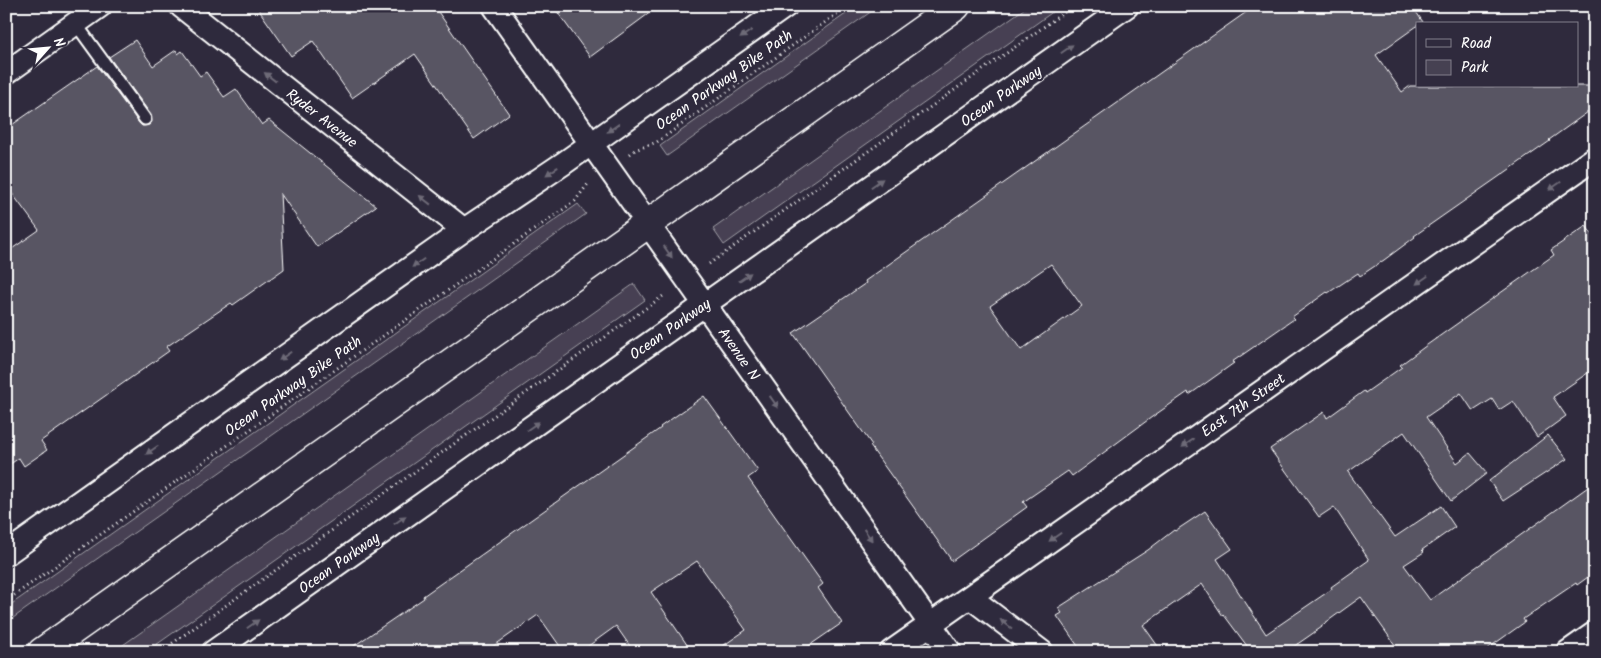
<svg xmlns="http://www.w3.org/2000/svg" width="1601" height="658" font-family="Kalam,sans-serif">
	<style>
		.green { fill: #464152; stroke: #a2a0a8 }
		.building { fill: #595564; stroke: #fff; fill-rule: evenodd }
		.lines { fill: none; stroke-linecap: round; stroke-linejoin: round }
		.lane-casing { stroke: #fff; stroke-width: 15 }
		.street-casing { stroke: #fff; stroke-width: 26 }
		.primary-casing { stroke: #fff; stroke-width: 31 }
		.path { stroke: #fff; stroke-width: 3; stroke-dasharray: 1 4; stroke-linecap: butt }
		.lane { stroke: #2f2a3d; stroke-width: 11 }
		.street { stroke: #2f2a3d; stroke-width: 22 }
		.primary { stroke: #2f2a3d; stroke-width: 28 }
		.oneway { fill: #6d6a77 }
		.labels { text-anchor: middle; stroke-width: 4; stroke-linejoin: round; paint-order: stroke }
		.street-label { font-size: 15px; fill: #fff; stroke: #2f2a3d }
	</style>
	<rect width="100%" height="100%" fill="#2f2a3d"/>
	<filter id="ink" filterUnits="userSpaceOnUse"><feTurbulence type="fractalNoise" baseFrequency=".02" numOctaves="2"/><feDisplacementMap in="SourceGraphic" scale="10" xChannelSelector="R" yChannelSelector="G"/><feConvolveMatrix kernelMatrix="1 2 1 2 8 2 1 2 1" color-interpolation-filters="sRGB"/></filter>
	<g filter="url(#ink)">
		<path class="green" d="M857,6H879L667,156L660,146Z
			M1028,6H1061L724,245L713,229Z
			M578,204L586,214L6,623V608Z
			M634,284L645,300L146,652H113Z"/>
		<path class="building" d="M256,6H434L509,114L474,139L415,54L352,98L313,41L291,56Z
			M553,6H659L590,57Z
			M1255,6H1412L1423,22L1417,24V26L1376,55L1402,92L1410,86H1595V107L1549,140L1550,141L1414,236L1415,237L1384,260L1360,276L1358,273L1328,293L1327,292L1292,317L1294,319L1232,362L1234,363L1189,395L1188,392L1152,417L1072,476L1068,471L1023,502L1027,507L952,561L870,446L872,445L793,333L866,283L865,281ZM1051,264L1082,306L1021,350L990,306Z
			M135,40L153,66L176,50L178,54L182,51L200,76L206,72L224,97L236,89L262,125L269,120L376,206L317,247L280,193L284,269L233,305L231,303L166,347L169,351L41,441L47,450L24,466L19,458L6,467V253L39,230L6,185V129L97,66L139,123L142,126L149,125L152,122L151,115L109,57Z
			M1586,226L1595,238V368L1553,397L1566,416L1537,437L1513,401L1499,410L1492,399L1473,411L1461,393L1426,417L1457,463L1470,453L1487,473L1451,501L1404,432L1348,472L1395,537L1441,506L1455,527L1422,550L1424,552L1404,565L1430,600L1595,482V572L1577,585L1576,583L1523,619L1525,622L1483,652H1400L1361,597L1321,626L1322,627L1286,652H1239L1247,646L1224,615L1223,616L1202,584L1143,625L1162,652H1082L1057,616L1062,613L1058,608L1148,550L1174,530L1175,531L1205,511L1232,549L1217,559L1266,634L1332,589L1331,587L1369,560L1334,507L1319,517L1270,449L1324,412L1327,418L1364,391L1365,393L1402,367L1400,365L1427,345L1554,255L1551,250Z
			M704,396L758,471L748,478L823,584L818,588L842,623L800,652H714L746,630L697,561L651,592L692,652H634L616,626L580,652H564L538,615L485,652H345L424,598L423,596L661,428L660,427Z
			M1548,435L1567,459L1503,501L1489,481Z"/>
		<g class="lines">
			<g class="lane-casing">
				<path id="lane" d="M76,24L145,119"/>
			</g>
			<g class="street-casing">
				<path id="street" d="M181,6L464,230
					M494,6L950,652
					M6,73L100,6
					M6,554L464,230L564,163L786,6
					M970,597L1042,652
					M213,652L1127,6
					M891,652L1595,158
					M1568,652L1595,633"/>
			</g>
			<g class="primary-casing">
				<path id="primary" d="M42,652L956,6"/>
			</g>
			<path class="path" d="M630,154L635,150L657,142L848,6
				M709,264L1073,6
				M6,601L575,201L588,184
				M160,652L666,294"/>
			<use href="#lane" class="lane"/>
			<use href="#street" class="street"/>
			<use href="#primary" class="primary"/>
		</g>
		<defs><path id="oneway-solid" d="M-6-.8H1V-3.2L6.5 0L1 3.2V.8H-6Z" transform="scale(1.25)"/></defs>
		<g class="oneway">
			<use href="#oneway-solid" transform="translate(746 34) rotate(145)"/>
			<use href="#oneway-solid" transform="translate(1067 49) rotate(-35)"/>
			<use href="#oneway-solid" transform="translate(270 77) rotate(-142)"/>
			<use href="#oneway-solid" transform="translate(613 128) rotate(145)"/>
			<use href="#oneway-solid" transform="translate(552 171) rotate(146)"/>
			<use href="#oneway-solid" transform="translate(877 183) rotate(-35)"/>
			<use href="#oneway-solid" transform="translate(1555 186) rotate(145)"/>
			<use href="#oneway-solid" transform="translate(425 200) rotate(-142)"/>
			<use href="#oneway-solid" transform="translate(668 252) rotate(55)"/>
			<use href="#oneway-solid" transform="translate(418 263) rotate(145)"/>
			<use href="#oneway-solid" transform="translate(745 277) rotate(-35)"/>
			<use href="#oneway-solid" transform="translate(1422 280) rotate(145)"/>
			<use href="#oneway-solid" transform="translate(285 356) rotate(145)"/>
			<use href="#oneway-solid" transform="translate(774 402) rotate(55)"/>
			<use href="#oneway-solid" transform="translate(533 426) rotate(-35)"/>
			<use href="#oneway-solid" transform="translate(1188 443) rotate(145)"/>
			<use href="#oneway-solid" transform="translate(152 450) rotate(145)"/>
			<use href="#oneway-solid" transform="translate(400 520) rotate(-35)"/>
			<use href="#oneway-solid" transform="translate(868 535) rotate(55)"/>
			<use href="#oneway-solid" transform="translate(1055 537) rotate(145)"/>
			<use href="#oneway-solid" transform="translate(253 624) rotate(-35)"/>
			<use href="#oneway-solid" transform="translate(1006 624) rotate(-143)"/>
		</g>
	</g>
	<g class="labels">
		<g class="street-label">
			<text transform="translate(724 80) rotate(-35)" y="5">Ocean Parkway Bike Path</text>
			<text transform="translate(1001 96) rotate(-35)" y="5">Ocean Parkway</text>
			<text transform="translate(322 118) rotate(38)" y="5">Ryder Avenue</text>
			<text transform="translate(670 329) rotate(-35)" y="5">Ocean Parkway</text>
			<text transform="translate(739 354) rotate(55)" y="5">Avenue N</text>
			<text transform="translate(293 386) rotate(-35)" y="5">Ocean Parkway Bike Path</text>
			<text transform="translate(1243 405) rotate(-35)" y="5">East 7th Street</text>
			<text transform="translate(339 563) rotate(-35)" y="5">Ocean Parkway</text>
		</g>
	</g>
	<rect width="1601" height="658" fill="none" stroke="#2f2a3d" stroke-width="25"/>
	<rect x="12" y="12" width="1576" height="633" fill="none" stroke="#fff" stroke-width="2" filter="url(#ink)"/>
	<rect x="1416" y="22" width="162" height="65" fill="#2f2a3d" stroke="#827f8b"/>
	<rect x="1426" y="39" width="25" height="8" fill="#2f2a3d" stroke="#827f8b"/>
	<text x="1461" y="48" font-size="15" fill="#ffffff">Road</text>
	<rect x="1426" y="60" width="25" height="15" fill="#464152" stroke="#827f8b"/>
	<text x="1461" y="72" font-size="15" fill="#ffffff">Park</text>
	<g transform="translate(48 48) rotate(63)" stroke="#2f2a3d" stroke-width="4" paint-order="stroke">
	<path d="M0-4L9 19L0 12L-9 19Z" fill="#ffffff"/>
	<text y="-8" font-size="14" font-weight="bold" text-anchor="middle" fill="#ffffff">N</text>
	</g>
</svg>
